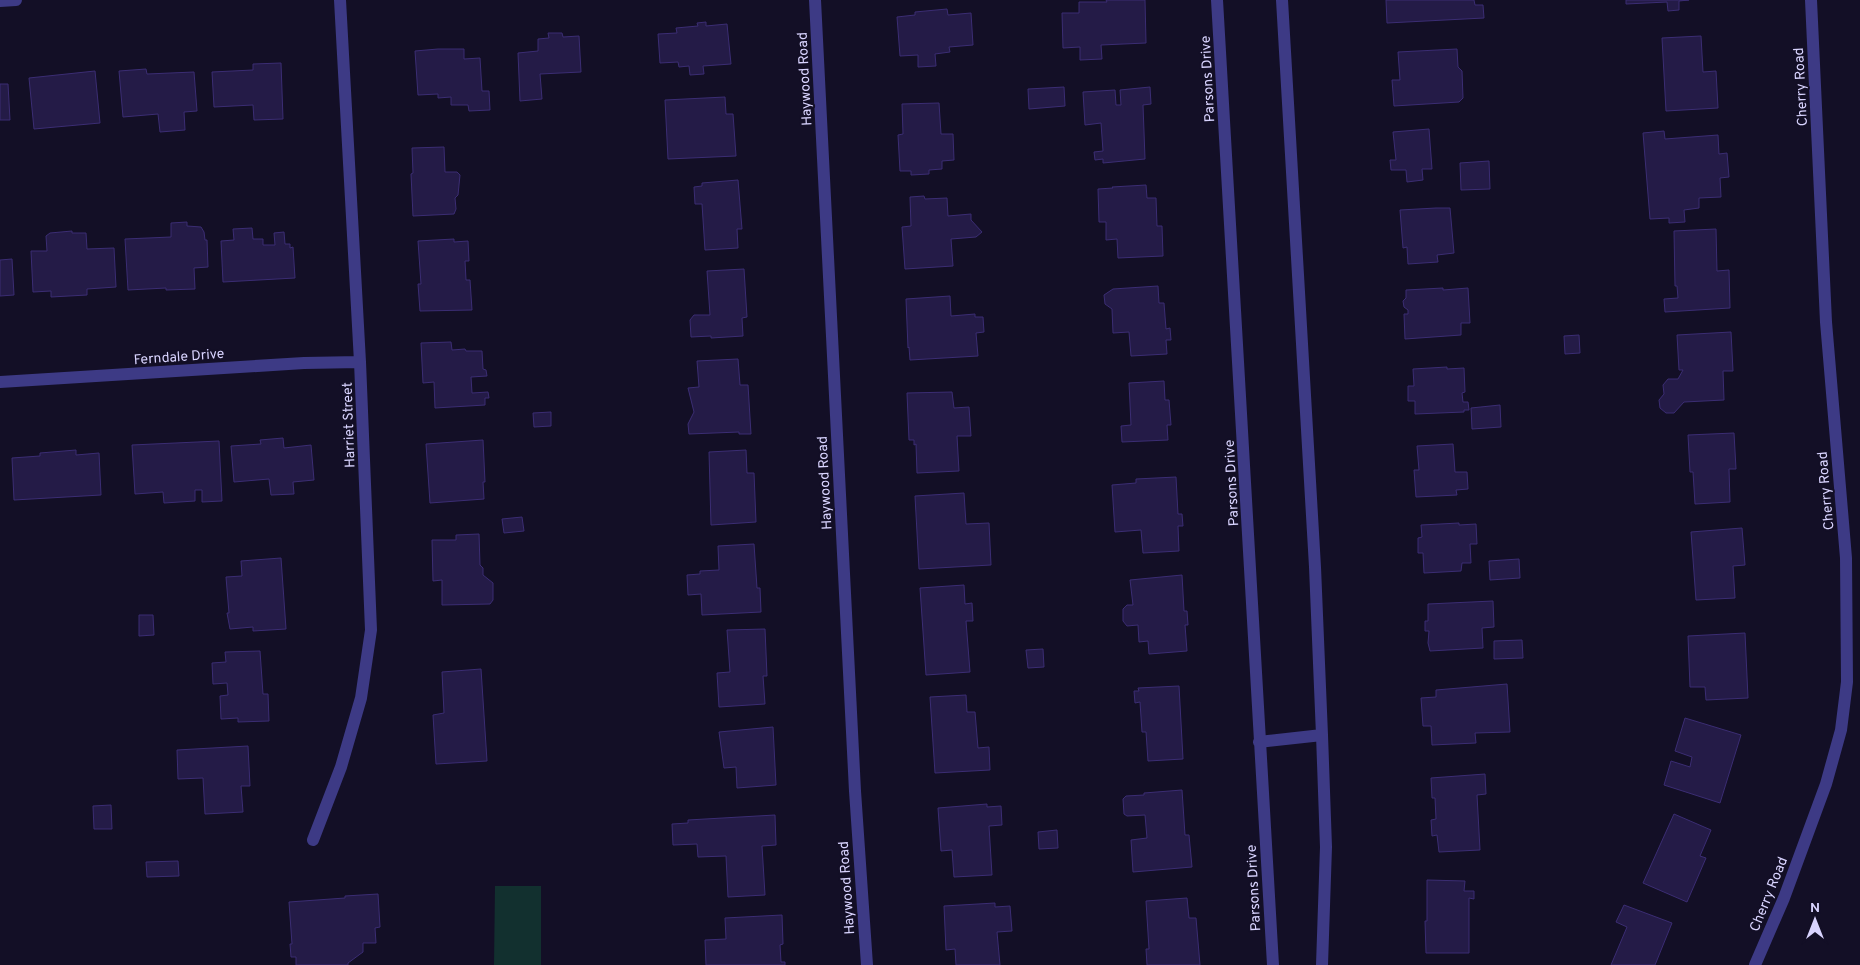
<svg xmlns="http://www.w3.org/2000/svg" width="1860" height="965" font-family="Overpass,sans-serif">
	<style>
		.green { fill: #12302f }
		.building { fill: #241b47; stroke: #3b2d73 }
		.lines { fill: none; stroke-linecap: round; stroke-linejoin: round }
		.minor { stroke: #3d3a85; stroke-width: 12 }
		.labels { text-anchor: middle; stroke-width: 4; stroke-linejoin: round; paint-order: stroke }
		.street-label { font-size: 14px; fill: #d9d4ff; stroke: #130f26 }
	</style>
	<rect width="100%" height="100%" fill="#130f26"/>
	<path class="green" d="M495,886H541V965H494Z"/>
	<path class="building" d="M1106,0H1145L1146,43L1101,45L1102,59L1080,60V47L1063,48L1062,13H1079V2H1107Z
		M1386,0H1474L1475,5H1483L1484,18L1387,23Z
		M1626,0H1689L1679,1V10L1668,11L1667,2L1626,4Z
		M947,9L948,15L971,13L973,45L949,47L950,52L935,54L936,66L918,67V55L900,56L897,17L915,15V12Z
		M706,22V26L727,24L731,64L703,66L704,74L690,75L689,66L679,67L678,62L660,63L658,34L677,33L676,28L698,26L697,23Z
		M548,33H562L563,37L579,36L581,72L540,74L542,99L520,101L518,53L538,51V39L549,38Z
		M1701,36L1703,72L1716,71L1718,108L1666,111L1662,38Z
		M438,49H464V59L480,58L482,91H489L490,110L469,111L468,105H451V97L438,98V94L418,95L415,51Z
		M1457,49L1458,67L1462,71L1463,98L1459,102L1394,106L1392,80H1400L1398,52Z
		M281,63L283,119L254,120L253,105L214,107L212,72L253,70V64Z
		M146,69L147,74L194,72L197,111L184,112L185,130L160,132L158,114L123,117L119,71Z
		M95,71L100,123L34,129L29,78Z
		M0,84H8L10,120H0Z
		M1064,87L1065,106L1029,109L1028,89Z
		M1150,87L1151,104L1143,105L1145,159L1103,163V159L1095,160L1094,152L1103,151L1101,123L1085,125L1083,92L1115,90L1116,105H1121L1120,90Z
		M725,97L726,114H733L736,156L668,159L665,100Z
		M939,103L941,134H953L954,160L942,161V169L929,170V174L911,175V171H900L898,135L903,134L902,104Z
		M1429,129L1432,169H1422L1423,180L1407,182L1406,170H1391L1390,160H1396L1393,132Z
		M1664,131L1665,139L1718,135L1719,154L1727,153L1729,177L1720,178L1721,197L1699,198V208L1684,210L1685,222L1669,223V218L1650,219L1643,133Z
		M444,147L445,172H457L460,175L458,195L455,198L456,209L454,214L413,216L411,174L413,173L412,148Z
		M1489,161L1490,189L1461,190L1460,163Z
		M738,180L742,229H737L738,248L705,250L702,204H695L694,187L702,186V183Z
		M1146,185L1147,198H1156L1157,226H1162L1163,256L1118,258L1117,239L1106,240V222H1099L1098,189L1113,188L1112,187Z
		M924,196L925,199L947,198L948,216L971,214V220L982,232L976,237L951,239L953,266L905,269L902,227L911,226L910,197Z
		M1436,208H1450L1454,253L1437,255L1438,262L1408,264L1407,247L1403,248L1400,210Z
		M187,222V226L201,227L204,232L205,240H207L208,267L194,268L195,289L166,290V288L128,290L125,239L171,237V223Z
		M252,228L253,239H263V245H275L274,233L284,232L285,244H290V248L293,247L295,278L223,282L221,241L234,240L233,229Z
		M1716,229L1717,271L1729,270L1730,308L1665,312L1664,299L1678,298L1677,286H1675L1674,231Z
		M72,231V233H86L87,249L114,248L116,287L87,289V295L51,297V291L33,292L31,251H47L46,236L50,233Z
		M454,239V242L468,241L469,261H465L466,280H470L472,310L420,311L418,284H421L418,241Z
		M12,259L14,295L0,296V260Z
		M744,269L747,317L742,318L743,336L711,338V336L691,337L690,320L694,315H710L707,271Z
		M1158,286L1159,303H1164L1166,329L1170,328L1171,340H1166L1167,354L1131,356L1129,332L1113,333L1112,309L1105,304L1104,295L1113,289Z
		M1443,288V290L1468,288L1470,323H1461V335L1405,339L1404,314H1408V310L1404,307L1403,301L1406,298V290Z
		M950,296L951,316L975,314V317H983L984,332L976,333L978,356L910,360L909,347L908,348L906,299Z
		M1731,332L1733,371H1723L1724,400L1684,402L1674,413H1666L1660,408L1659,400L1664,394L1663,385L1668,379H1678L1683,370H1679L1677,335Z
		M1579,335L1580,353L1565,354L1564,336Z
		M451,342L452,350L465,349L466,351H482L483,369L486,370L487,376L471,377L472,393L488,392L489,398H485V405L435,408L434,382L423,383L421,343Z
		M738,359L740,385H748L751,434H739V432L689,434L688,424L694,412L688,388L699,387L697,361Z
		M1447,367V369L1464,368L1465,392L1462,393L1463,402H1468L1469,410H1464V412L1415,414V401H1408V386H1414L1413,369Z
		M1164,381L1165,400H1169L1171,425H1167L1168,440L1122,442L1121,426L1131,425L1129,383Z
		M952,392L954,408L969,407L971,436H957L959,471L917,473L916,444L914,445V440H909L907,393Z
		M1500,405L1501,427L1472,429L1471,408Z
		M551,412V426L534,427L533,413Z
		M1734,433L1736,469H1729L1730,502L1695,504L1693,472H1690L1688,435Z
		M283,438L284,448L311,445L314,480L293,482L294,494L271,495L269,479L234,482L231,446L261,444L260,440Z
		M483,440L485,482H483L484,499L430,503L426,444Z
		M219,441L222,501L202,502V490H195V501L164,503L163,492L135,494L132,445Z
		M1453,444L1455,472H1467L1468,489L1456,490L1457,495L1416,497L1414,470H1419L1417,446Z
		M76,450V455L99,453L101,495L14,500L12,458L40,456V453Z
		M746,450L747,473H754L756,522L711,525L709,452Z
		M1176,477L1178,514H1182L1183,526H1178L1179,551L1143,553L1141,530L1115,532L1112,485L1136,483V479Z
		M964,493L966,524L989,523L991,565L919,569L915,496Z
		M522,517L524,531L504,533L502,519Z
		M1459,523V525L1476,524L1477,544H1470L1471,563H1462L1461,571L1424,573L1423,553H1418V538L1422,537L1421,525Z
		M1742,528L1745,565L1733,566L1735,598L1696,600L1691,532Z
		M479,534L480,565L483,568V575L493,583V600L490,604L442,605V580L433,581L432,540H456V535Z
		M754,544L757,588H760L761,612L702,615L701,594L688,595L687,575L700,574V571L719,570L718,546Z
		M281,558L286,629L253,631V627L230,629L227,613H229L226,577L242,576L241,561Z
		M1519,559L1520,578L1490,580L1489,561Z
		M1182,575L1184,611H1187L1188,625H1185L1187,651L1149,654L1148,641L1139,642L1138,625L1127,626L1123,621V609L1127,605H1133L1130,580Z
		M964,585L965,604L972,603L973,621H966L970,672L926,675L920,588Z
		M1493,601L1494,627L1482,628L1483,648L1430,651L1428,643L1429,631H1425V621H1428V604Z
		M139,615H153L154,635L139,636Z
		M765,629L767,676H763L765,704L719,707L717,673L730,672L727,630Z
		M1745,633L1748,698L1706,700L1705,687H1690L1688,636Z
		M1522,640L1523,658L1494,659V641Z
		M1043,649L1044,667L1028,668L1026,650Z
		M260,651L263,694H268L269,721L238,722V718L221,719L220,696L228,695L227,683L213,684L212,663L226,662L225,652Z
		M481,669L487,761L436,764L433,715L444,713L442,672Z
		M1507,684L1510,732L1475,733L1476,743L1432,745L1431,726H1423L1421,698L1436,697V690Z
		M1179,686L1183,759L1148,761L1146,732H1142L1140,702L1135,703L1134,691H1139L1138,688Z
		M966,695L967,712H975L978,748L989,747L990,770L935,773L930,697Z
		M1685,718L1741,735L1720,803L1664,785L1671,761L1690,767L1692,757L1675,751Z
		M773,727L776,785L737,788L736,767L724,768L719,732Z
		M248,746L250,786H241L243,812L205,814L203,778L178,779L177,750Z
		M1485,774L1486,794L1477,795L1480,850L1439,852L1437,835L1432,836L1431,820L1436,819L1435,798H1432L1431,778Z
		M1182,790L1185,835H1189L1192,867L1133,872L1131,840L1147,838L1145,815L1127,816L1124,814L1123,799L1126,796L1144,795V793Z
		M987,804V807L1001,806L1002,825L989,826L992,875L954,877L952,850L941,851L938,808Z
		M111,805L112,829H94L93,806Z
		M1674,814L1711,830L1700,856L1706,858L1687,902L1643,883Z
		M775,815L776,845L762,846L765,895L728,897L726,856L698,857L697,844L673,845L672,824L688,823V820Z
		M1057,830L1058,848L1039,849L1038,832Z
		M178,861L179,876L147,877L146,862Z
		M1427,880L1465,881L1464,891H1474V899L1469,898V953H1426L1425,921H1427Z
		M378,894L380,927L375,928L376,943H363V952L348,963V965H296V957H291L290,944H292L289,902L345,898V896Z
		M1187,898L1189,918H1196L1200,965H1147L1146,949H1149L1146,901Z
		M995,903V907L1010,906L1012,931L997,932L1000,965H956L955,949L946,950L944,906Z
		M1624,905L1672,923L1655,965H1611L1627,927L1616,922Z
		M782,915L783,944L780,945L781,962H785V965H706L705,940L726,939L725,918Z"/>
	<g class="lines">
		<path class="minor" d="M815,0L855,791L867,965
			M1217,0L1273,965
			M1282,0L1315,567L1322,735L1326,847L1322,965
			M0,1L16,0
			M0,382L304,363L360,362
			M1259,742L1322,735
			M313,840L341,767L361,698L371,630L360,362L340,0
			M1755,965L1784,898L1826,784L1841,730L1847,682L1846,558L1826,322L1811,0"/>
	</g>
	<g class="labels">
		<g class="street-label">
			<text transform="translate(804 79) rotate(-93)" y="5">Haywood Road</text>
			<text transform="translate(1207 79) rotate(-93)" y="5">Parsons Drive</text>
			<text transform="translate(1800 87) rotate(-93)" y="5">Cherry Road</text>
			<text transform="translate(179 356) rotate(-4)" y="5">Ferndale Drive</text>
			<text transform="translate(348 425) rotate(-92)" y="5">Harriet Street</text>
			<text transform="translate(824 483) rotate(-93)" y="5">Haywood Road</text>
			<text transform="translate(1231 483) rotate(-93)" y="5">Parsons Drive</text>
			<text transform="translate(1825 491) rotate(-95)" y="5">Cherry Road</text>
			<text transform="translate(846 888) rotate(-94)" y="5">Haywood Road</text>
			<text transform="translate(1253 888) rotate(-93)" y="5">Parsons Drive</text>
			<text transform="translate(1768 894) rotate(-68)" y="5">Cherry Road</text>
		</g>
	</g>
	<g transform="translate(1815 920)" stroke="#130f26" stroke-width="4" paint-order="stroke">
	<path d="M0-4L9 19L0 12L-9 19Z" fill="#d9d4ff"/>
	<text y="-8" font-size="14" font-weight="bold" text-anchor="middle" fill="#d9d4ff">N</text>
	</g>
</svg>
